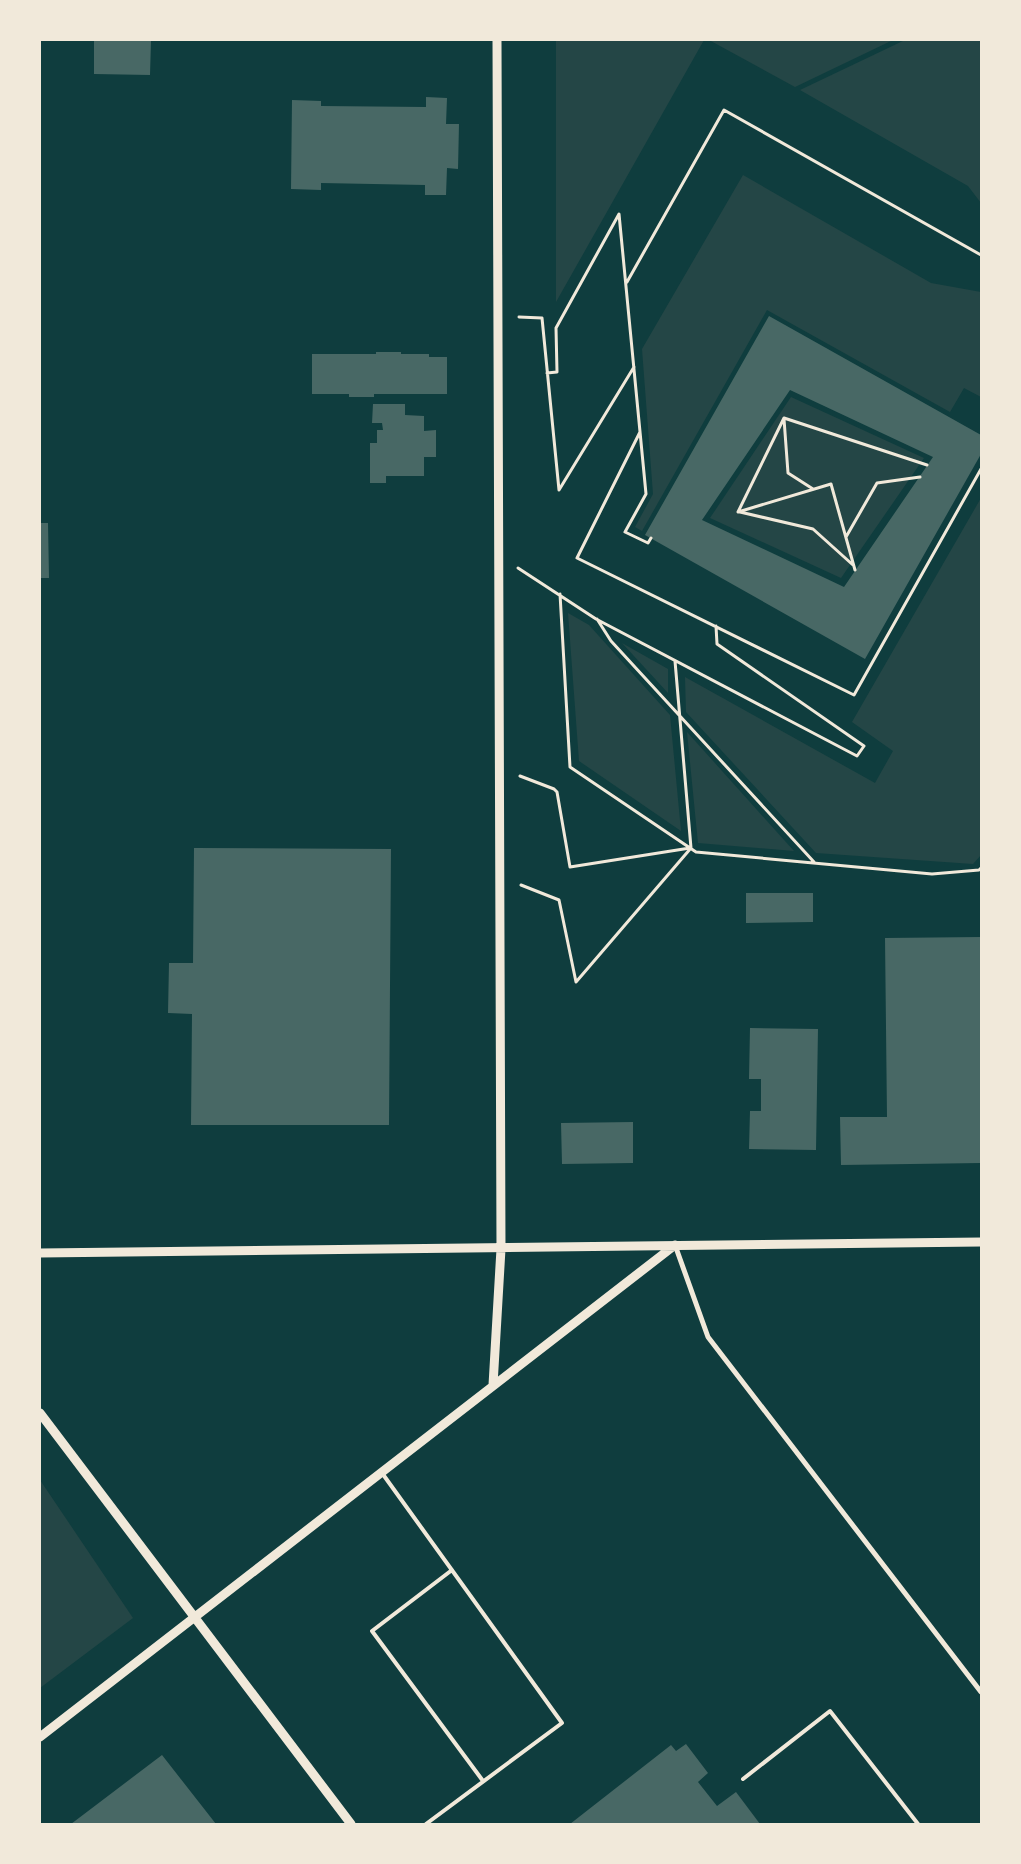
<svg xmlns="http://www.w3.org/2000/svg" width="1021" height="1864" font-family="'Nunito Sans',sans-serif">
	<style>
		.green { fill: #244646 }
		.building { fill: #486865; fill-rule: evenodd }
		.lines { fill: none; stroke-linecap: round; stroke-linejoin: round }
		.path { stroke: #f1e9da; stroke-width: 3 }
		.service { stroke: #f1e9da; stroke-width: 4 }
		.minor { stroke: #f1e9da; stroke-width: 5 }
		.tertiary { stroke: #f1e9da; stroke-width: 9 }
	</style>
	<rect width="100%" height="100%" fill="#0f3d3e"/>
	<path class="green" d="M556,40H704L556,302Z
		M709,40H893L795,87Z
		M905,40H981V203L968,186L800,90Z
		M743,175L931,283L981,292V397L964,388L950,412L767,310L642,531L635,527L653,494L642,349Z
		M791,397L924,458L841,578L710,518Z
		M981,498V855L973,864L816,853L686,712L685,677L875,783L893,751L852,722Z
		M568,613L589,625L670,715L681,831L579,761Z
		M622,643L668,669V693Z
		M687,732L794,851L698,843Z
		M40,1480L133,1618L40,1688Z"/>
	<path class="building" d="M94,40H151L150,75L94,74Z
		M426,97L447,98L446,124H459L458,169L447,168L446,195H425V185L321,183V190L291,189L292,100L321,101V106L426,107Z
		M769,316L981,435V454L865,659L645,535ZM790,390L933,457L844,587L702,520Z
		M376,352H401V354H429V357H447V394H374V397H349V394H312V354H376Z
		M373,404H405V415L424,416V431L436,430V457H424V476H386V483H370V443H377V430H383L382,423H372Z
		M40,523H48L49,578H40Z
		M194,848L391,849L389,1125H191L192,1014L168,1013L169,963H193Z
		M746,893H813V922L746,923Z
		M981,937V1163L841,1165L840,1117H887L885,938Z
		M750,1028L818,1029L816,1150L749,1149L750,1111H761V1079H749Z
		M633,1122V1163L562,1164L561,1123Z
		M686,1744L708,1773L698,1782L717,1806L736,1792L760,1824H570L671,1745L676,1751Z
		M162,1755L216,1824H71Z"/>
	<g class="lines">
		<path class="path" d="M627,282L724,110L981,255
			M519,317L542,318L559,490L634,367
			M547,373L557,372L556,328L619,214L646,494L625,532L648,543L651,538
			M784,419L788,473L813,489
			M640,432L577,558L854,695L981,469
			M740,512L813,529L853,565
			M846,537L877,483L920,477
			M518,568L596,619L857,756L864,746L717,644L716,626
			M855,570L831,484L738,512L784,418L927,465
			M560,594L570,767L696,852L932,874L979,870L981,868
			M597,619L611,641L814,862
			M520,776L554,789L557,792L570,867L690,848
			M521,885L559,900L576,982L691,848L675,661"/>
		<path class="service" d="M382,1473L562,1723L426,1824
			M452,1570L372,1631L483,1781
			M743,1779L830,1711L918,1824"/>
		<path class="minor" d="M675,1245L708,1337L981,1692"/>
		<path class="tertiary" d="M40,1253L981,1242
			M493,1385L501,1249L497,40
			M40,1413L351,1824
			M40,1737L675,1245"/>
	</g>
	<rect width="1021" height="1864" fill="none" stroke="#f1e9da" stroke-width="82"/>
</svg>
